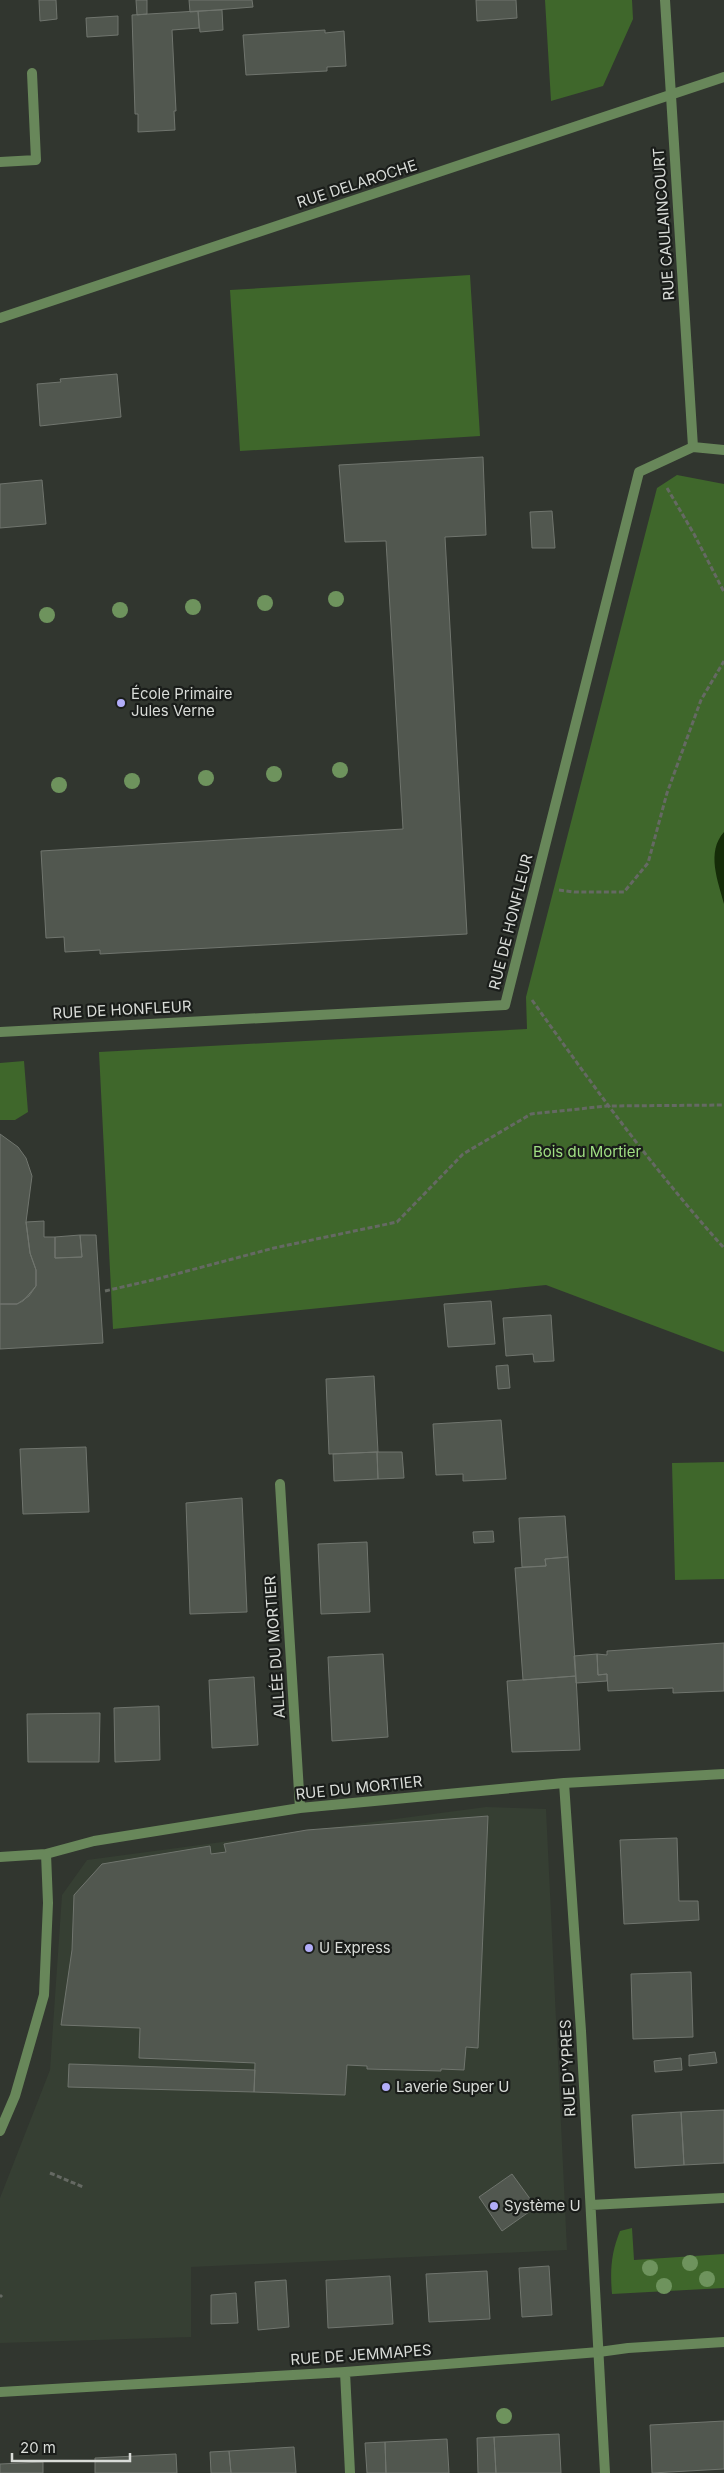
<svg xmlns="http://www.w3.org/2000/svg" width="724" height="2473" font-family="Inter,sans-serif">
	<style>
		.built { fill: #363f33 }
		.green { fill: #3f672b }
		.water { fill: #152c08 }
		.building { fill: #51574f; stroke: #70756e }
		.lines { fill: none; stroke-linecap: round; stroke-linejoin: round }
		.path { stroke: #656963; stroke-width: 3; stroke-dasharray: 5 2.5; stroke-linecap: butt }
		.street { stroke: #68875a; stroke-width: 10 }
		.tree { fill: #6e935d }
		.poi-dot { fill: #b2adf9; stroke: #1a1d1a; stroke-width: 2 }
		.labels { text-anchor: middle; stroke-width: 4.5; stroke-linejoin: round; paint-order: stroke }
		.street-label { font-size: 15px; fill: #d9dcd8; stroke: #1a1d1a }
		.poi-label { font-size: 15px; fill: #d9dcd8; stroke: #1a1d1a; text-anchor: start }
		.park-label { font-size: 15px; fill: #a0df83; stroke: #1a1d1a }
	</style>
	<rect width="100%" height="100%" fill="#31362f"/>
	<path class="built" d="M486,1807L546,1809L567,2250L191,2267V2337L0,2343V2198L50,2070L62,1895L87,1860Z"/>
	<path class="green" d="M545,0H632L633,19L603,86L551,101Z
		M470,275L480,436L240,451L230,290Z
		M677,475L724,484V1352L546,1285L113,1329L99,1052L527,1029L526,997L657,488Z
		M24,1061L28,1112L15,1120H0V1063Z
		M724,1462V1579L675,1580L672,1463Z
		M632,2228L634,2260L724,2254V2288L612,2294C610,2271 611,2253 620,2231Z"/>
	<path class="water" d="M724,832V904C718,881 706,852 724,832Z"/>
	<path class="building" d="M39,0H56L57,19L40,21Z
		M136,0H147V14L137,15Z
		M189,0H252L253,7L190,12Z
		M476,0H516L517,18L477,21Z
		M222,10L223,30L200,32L198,11Z
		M198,11L199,28L172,30L176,111H174L175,130L138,132V114H135L132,15Z
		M118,16V35L87,37L86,18Z
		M325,30V33L344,31L346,66L327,67V71L246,75L243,35Z
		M117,374L121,417L40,426L37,384L61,382L60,379Z
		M483,457L486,535L445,537L467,934L100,954V950L65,952L64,937L46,938L41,851L403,829L386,541L345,542L339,465Z
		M42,480L46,524L0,528V484Z
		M552,511L555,548H532L530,512Z
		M0,1134L18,1147L26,1158L32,1176L26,1222L30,1253L36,1270V1286L29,1296L17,1304H0Z
		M44,1221V1237H55V1258L82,1257L80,1235H96L103,1343L0,1349V1304H17L23,1301L36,1286V1270L30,1253L26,1222Z
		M80,1235L82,1257L55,1258V1237Z
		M491,1301L495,1344L448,1347L444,1304Z
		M551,1315L554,1361L534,1362L533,1354L506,1356L503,1318Z
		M508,1365L510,1388L498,1389L496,1366Z
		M374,1376L378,1452L329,1454L326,1379Z
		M501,1420L506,1479L463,1481V1474L436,1475L433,1424Z
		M86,1447L89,1512L23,1514L20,1449Z
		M377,1452H402L404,1478L378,1479Z
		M377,1452L378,1479L334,1481L333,1454Z
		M242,1498L247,1612L190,1614L186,1503Z
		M565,1516L568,1557L545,1559L546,1566L522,1567L519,1518Z
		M493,1531L494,1542L474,1543L473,1532Z
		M367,1542L370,1612L321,1614L318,1544Z
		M568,1557L576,1676L523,1680L515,1568L546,1566L545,1559Z
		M724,1643V1691L673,1693V1688L608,1691L607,1674L598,1675L597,1654L607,1655V1651Z
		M383,1654L388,1737L332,1741L328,1657Z
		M597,1654L598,1675L607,1674V1681L576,1683L574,1656Z
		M576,1676L580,1750L512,1752L507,1681Z
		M254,1677L258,1745L212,1748L209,1680Z
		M159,1706L160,1760L115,1762L114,1708Z
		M100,1713L99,1762H28L27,1714Z
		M488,1816L478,2048L466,2047L464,2070L441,2069V2071L367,2069V2066L347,2065L345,2095L254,2092L255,2063L139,2058L140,2028L61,2025L72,1950L74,1895L102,1864L210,1846L211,1854L226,1852L224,1844L307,1830Z
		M677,1838L679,1901H698L699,1920L624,1924L620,1840Z
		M691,1972L693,2037L633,2039L631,1974Z
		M715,2052L717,2063L689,2066V2055Z
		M681,2058L682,2070L655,2072L654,2061Z
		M69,2064L255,2070L254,2092L68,2087Z
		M724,2110V2163L684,2165L681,2112Z
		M681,2112L684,2165L635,2168L632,2115Z
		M512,2174L536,2207L502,2231L479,2197Z
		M549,2266L552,2315L522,2317L519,2268Z
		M487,2271L490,2319L429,2322L426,2274Z
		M390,2276L393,2324L328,2328L326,2280Z
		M286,2280L289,2327L258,2330L255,2282Z
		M236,2293L238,2323L211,2324V2295Z
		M724,2421V2469L652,2473L650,2425Z
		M559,2434L561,2473H496L494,2437Z
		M494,2437L496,2473H478L477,2438Z
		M447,2439L449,2473H386L385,2442Z
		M385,2442L386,2473H367L365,2443Z
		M294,2447L296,2473H231L229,2451Z
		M229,2451L231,2473H211L210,2452Z
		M176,2454L177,2473H95V2458Z
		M43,2462V2473H0V2464Z"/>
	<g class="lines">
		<path class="path" d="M667,488L694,534L724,592
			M559,890L574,892H624L648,863L667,793L701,700L724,661
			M532,1000C593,1086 654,1170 724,1248
			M105,1291L157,1279L274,1248L397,1222L463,1154L531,1114L607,1106L724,1105
			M50,2173L83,2187
			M0,2297L2,2295"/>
		<path class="street" d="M665,0L693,447
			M0,162L36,160L32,73
			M0,318L724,77
			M0,1032L505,1005L639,472L693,447L724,450
			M280,1484L300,1808
			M564,1783L581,2031L605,2473
			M0,1857L46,1854L94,1841L300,1808L564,1783L724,1774
			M0,2131L15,2096L44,1995L48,1903L46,1854
			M591,2205L724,2198
			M345,2372L350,2473
			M0,2392L345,2372L599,2352L628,2348L724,2342"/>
	</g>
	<g class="tree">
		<circle cx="336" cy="599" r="8"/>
		<circle cx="265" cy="603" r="8"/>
		<circle cx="193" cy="607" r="8"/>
		<circle cx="120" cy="610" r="8"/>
		<circle cx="47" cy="615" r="8"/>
		<circle cx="340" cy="770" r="8"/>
		<circle cx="274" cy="774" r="8"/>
		<circle cx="206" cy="778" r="8"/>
		<circle cx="132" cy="781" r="8"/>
		<circle cx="59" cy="785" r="8"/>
		<circle cx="690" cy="2263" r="8"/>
		<circle cx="650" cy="2268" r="8"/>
		<circle cx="707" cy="2279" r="8"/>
		<circle cx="664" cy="2286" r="8"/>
		<circle cx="504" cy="2416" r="8"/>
	</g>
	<g class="poi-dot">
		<circle cx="121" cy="703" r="5"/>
		<circle cx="309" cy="1948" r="5"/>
		<circle cx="386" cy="2087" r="5"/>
		<circle cx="494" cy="2206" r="5"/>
	</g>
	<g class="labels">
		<g class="street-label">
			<text transform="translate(357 184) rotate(-18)" y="5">RUE DELAROCHE</text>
			<text transform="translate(664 224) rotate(-94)" y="5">RUE CAULAINCOURT</text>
			<text transform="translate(511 922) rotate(-76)" y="5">RUE DE HONFLEUR</text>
			<text transform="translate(122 1010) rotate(-3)" y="5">RUE DE HONFLEUR</text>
			<text transform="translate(275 1647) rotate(-94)" y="5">ALLÉE DU MORTIER</text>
			<text transform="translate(359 1788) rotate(-6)" y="5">RUE DU MORTIER</text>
			<text transform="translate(568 2068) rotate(-93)" y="5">RUE D'YPRES</text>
			<text transform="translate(361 2355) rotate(-4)" y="5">RUE DE JEMMAPES</text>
		</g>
		<g class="poi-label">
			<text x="131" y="699">École Primaire<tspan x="131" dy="17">Jules Verne</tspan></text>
			<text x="319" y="1953">U Express</text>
			<text x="396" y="2092">Laverie Super U</text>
			<text x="504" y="2211">Système U</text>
		</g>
		<g class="park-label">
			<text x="587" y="1157">Bois du Mortier</text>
		</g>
	</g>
	<path d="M12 2453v8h118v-8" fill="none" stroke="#d9dcd8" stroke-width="2.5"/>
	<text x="20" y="2453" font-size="15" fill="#d9dcd8" stroke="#1a1d1a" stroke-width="4" paint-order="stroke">20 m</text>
</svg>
